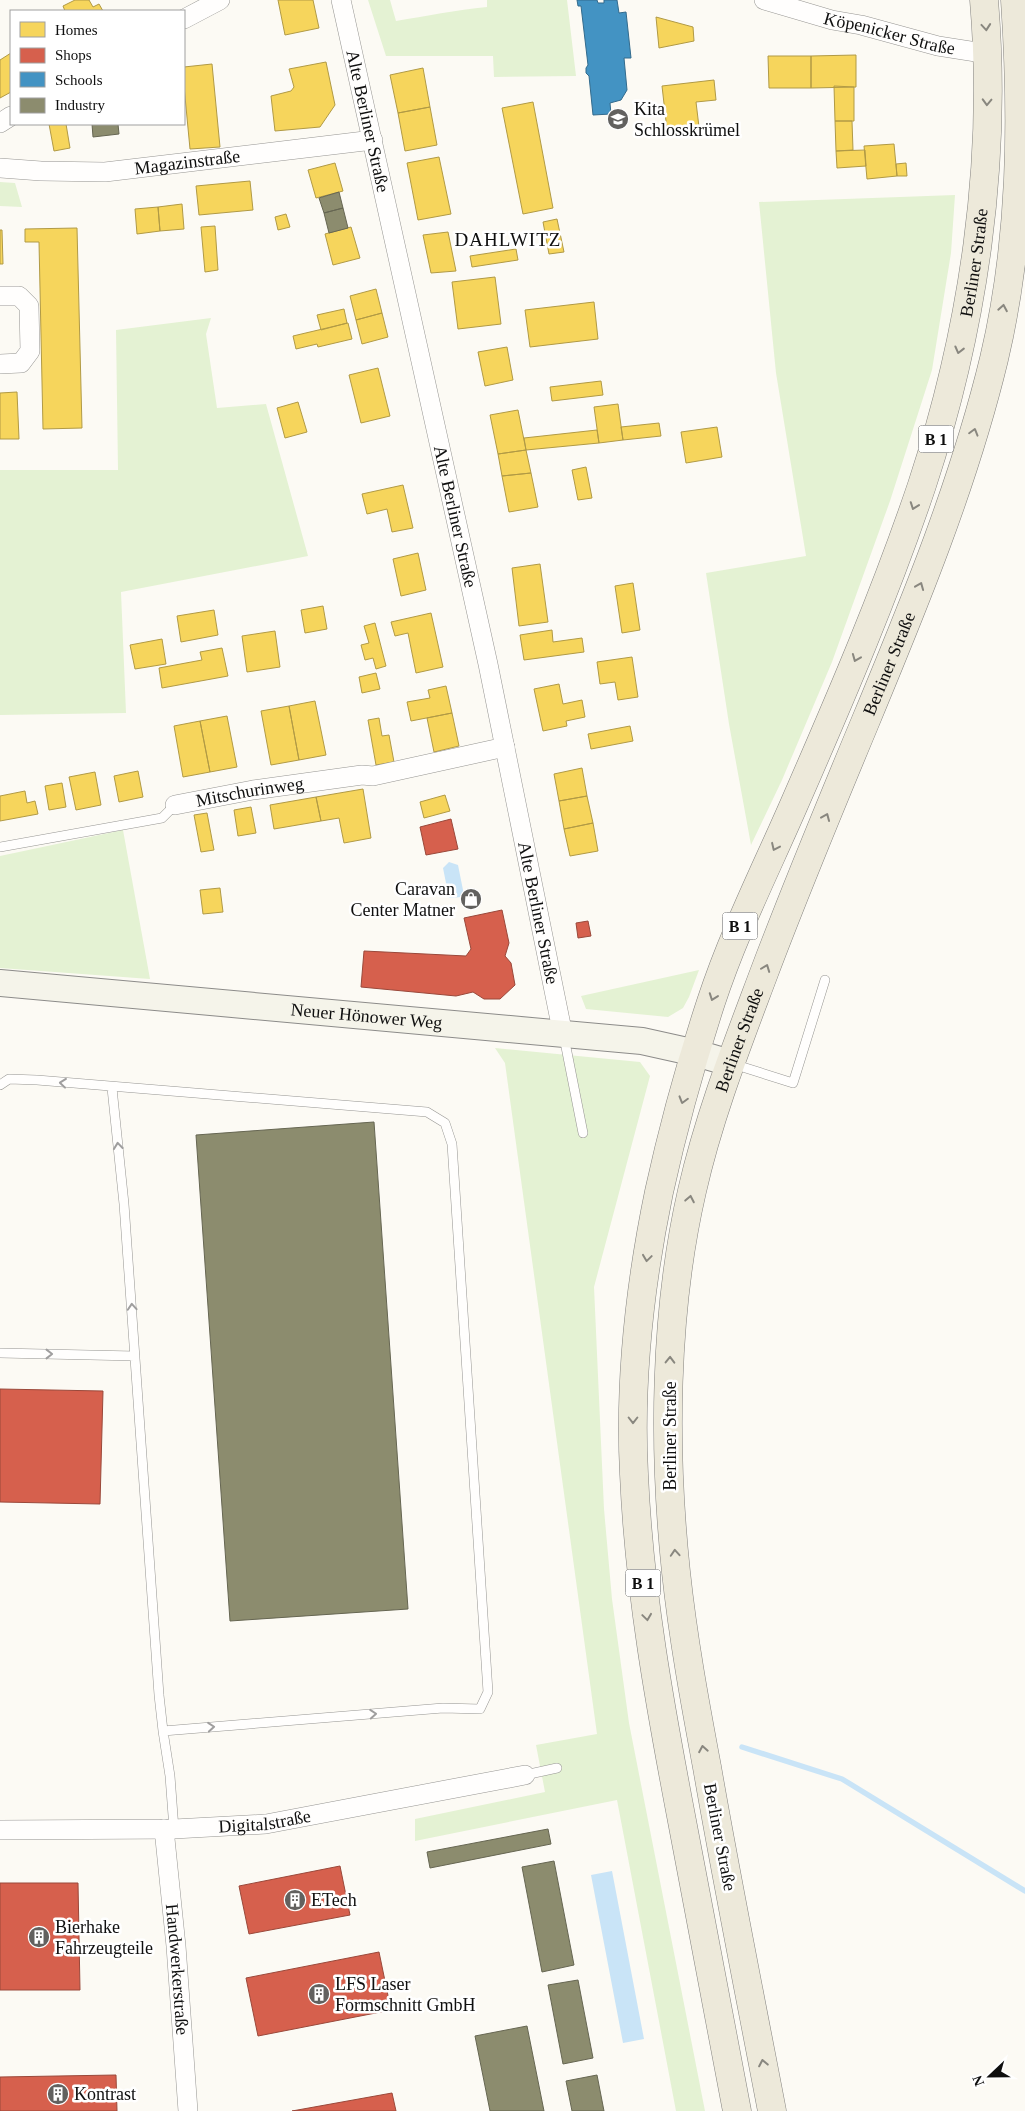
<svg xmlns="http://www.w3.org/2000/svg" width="1025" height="2111" font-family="Georgia,serif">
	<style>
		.green { fill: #e4f2d3 }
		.water { fill: #c9e4f7 }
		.homes { fill: #f6d55c; stroke: #b19a45 }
		.shops { fill: #d6604d; stroke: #9a483a }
		.schools { fill: #4393c3; stroke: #336b8d }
		.industry { fill: #8c8c6e; stroke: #666652 }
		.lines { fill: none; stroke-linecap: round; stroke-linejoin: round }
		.stream { stroke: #c9e4f7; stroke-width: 5.5 }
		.lane-casing { stroke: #969592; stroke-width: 10 }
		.street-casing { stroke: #969592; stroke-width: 20 }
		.secondary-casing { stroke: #8c8b89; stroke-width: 28 }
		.primary-casing { stroke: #83827f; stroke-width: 29 }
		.lane { stroke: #fffefd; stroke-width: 9 }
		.street { stroke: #fffefd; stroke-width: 19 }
		.secondary { stroke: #f5f4ea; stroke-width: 26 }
		.primary { stroke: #ede9da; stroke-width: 28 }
		.oneway { stroke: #89877f }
		.oneway2 { stroke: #9f9e9e }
		.labels { text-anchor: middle; stroke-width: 5; stroke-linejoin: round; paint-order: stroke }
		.shield { fill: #fff; stroke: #575757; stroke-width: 1 }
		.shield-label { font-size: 16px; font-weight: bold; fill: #0f0f0f }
		.street-label { font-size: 18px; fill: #0f0f0f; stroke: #fff }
		.poi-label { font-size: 18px; fill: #0f0f0f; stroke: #fff; text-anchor: start }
		.neighbourhood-label { font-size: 19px; letter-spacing: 1px; fill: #0f0f0f; stroke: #fff }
	</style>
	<rect width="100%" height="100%" fill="#fcfaf4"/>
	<path class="green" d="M368,0H390L396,21C426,16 456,10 487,7V0H567L576,76L494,77L493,56H386Z
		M0,182L15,183L22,207L0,206Z
		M955,195L951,253L932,370L890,501L832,662L782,780L751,845L729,724L706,573L806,556L776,373L759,202Z
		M211,318L206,334L217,408L266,404L308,556L121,592L126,713L0,715V470H118L116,330Z
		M123,830L150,979L0,968V856Z
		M699,970L689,997L683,1008L668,1017L586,1009L581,996Z
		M495,1048L640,1062L650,1076L594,1287L604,1509L612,1599L629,1723L705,2111H676L617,1800L415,1841V1819L545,1792L536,1745L597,1734L505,1063Z"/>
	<path class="water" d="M449,862L458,865L464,895L462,897L449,898L443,868Z
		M612,1871L644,2039L623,2043L591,1875Z"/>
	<path class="homes" d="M75,0H89L93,7L99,4L103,11H65L63,6Z
		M278,0H313L319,28L285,35Z
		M656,17L693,27L694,41L659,48Z
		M11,53V92L0,98V60Z
		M856,55V87L811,88V56Z
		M768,56H811V88H769Z
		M326,62L335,105L320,127L275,131L271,96L291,91L294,87L289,69Z
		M212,64L220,147L190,149L184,86V67Z
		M423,68L430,107L398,113L390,75Z
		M714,80L716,100L696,102L699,127L667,130L662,86Z
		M834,86L854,87V121H835Z
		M533,102L553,208L523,214L502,108Z
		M430,107L437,145L405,151L398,113Z
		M835,121H852L853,150L836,151Z
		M49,124H66L70,148L54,151Z
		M894,144L897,176L867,179L864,146Z
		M865,150L866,166L837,168L836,151Z
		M439,157L451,214L418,220L407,163Z
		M335,163L343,191L316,198L308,170Z
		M906,163L907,176H897L896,164Z
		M250,181L253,210L199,215L196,186Z
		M182,204L184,229L160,231L158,207Z
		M158,207L160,231L137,234L135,209Z
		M286,214L290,227L278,230L275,217Z
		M557,219L564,252L549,254L543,222Z
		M215,226L218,270L205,272L201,227Z
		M351,227L360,258L333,265L325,234Z
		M77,228L82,428L43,429L39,242H25V229Z
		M0,230H2L3,264H0Z
		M448,232L456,271L431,273L423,235Z
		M516,249L518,260L472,267L470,256Z
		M495,277L501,324L458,329L452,282Z
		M376,289L382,313L356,320L350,296Z
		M594,302L598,339L530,347L525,310Z
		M344,309L347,323L321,330L317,315Z
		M382,313L388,337L362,344L356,320Z
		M348,323L352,339L318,347L317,344L296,349L293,336Z
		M507,347L513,380L485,386L478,352Z
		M378,368L390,416L361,423L349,375Z
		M601,381L603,395L552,401L550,387Z
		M17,392L19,439H0V393Z
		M298,402L307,432L285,438L277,408Z
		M618,404L623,440L599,443L594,407Z
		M518,410L526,450L498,454L490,415Z
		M659,423L661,436L623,440L621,427Z
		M717,427L722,457L686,463L681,432Z
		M597,430L599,443L526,450L524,438Z
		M526,450L531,473L502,476L498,454Z
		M586,467L592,498L578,500L572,470Z
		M531,473L538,507L509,512L502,476Z
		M403,485L413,528L392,532L387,509L367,514L362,494Z
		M418,553L426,590L401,596L393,559Z
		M540,564L548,622L519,626L512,568Z
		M633,583L640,630L622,633L615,586Z
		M323,606L327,629L305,633L301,610Z
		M214,610L218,635L181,642L177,616Z
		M431,613L443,667L416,673L408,633L395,636L391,622Z
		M375,623L386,666L376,669L373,658L365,660L361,645L369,643L364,626Z
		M552,630L553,642L582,638L584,652L524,660L520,635Z
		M275,631L280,667L247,672L242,636Z
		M162,639L166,664L135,669L130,645Z
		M222,648L228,676L162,688L159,668L202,660L200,652Z
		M632,657L638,697L618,700L615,682L600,684L597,662Z
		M376,673L380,689L362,693L359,677Z
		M559,684L563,704L582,700L585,717L566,721L567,726L543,731L534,689Z
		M446,686L452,713L411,721L407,702L430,698L428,690Z
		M315,701L326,755L299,760L289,706Z
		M289,706L299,760L271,765L261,711Z
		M452,713L459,746L434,752L427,718Z
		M227,716L237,767L210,772L200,721Z
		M379,718L382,736L389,735L394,762L376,765L368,720Z
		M200,721L210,772L183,777L174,726Z
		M630,726L633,741L591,749L588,734Z
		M582,768L587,796L559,801L554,774Z
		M138,771L143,797L119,802L114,776Z
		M95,772L101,805L76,810L69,777Z
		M62,783L66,807L49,810L45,786Z
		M363,789L371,838L344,843L339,818L321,821L316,797Z
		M25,791L27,803L35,801L38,814L0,821V796Z
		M445,795L450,811L424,818L420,802Z
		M587,796L593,823L564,829L559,801Z
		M316,797L321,821L274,829L270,805Z
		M251,807L256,833L238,836L234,810Z
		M207,813L214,850L201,852L194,815Z
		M593,823L598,851L570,856L564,829Z
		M220,888L223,912L203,914L200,890Z"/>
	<path class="shops" d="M451,819L458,849L426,855L420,827Z
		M502,910L509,943L505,956L511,963L515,985L500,999H484L473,992L456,996L361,987L364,951L466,956L471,949L464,918Z
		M588,921L591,936L578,938L576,923Z
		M0,1389L103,1391L100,1504L0,1502Z
		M340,1866L350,1915L249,1934L239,1886Z
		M0,1883H78L80,1990H0Z
		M379,1952L391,2010L258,2036L246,1978Z
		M116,2075L117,2111H0V2077Z
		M392,2093L396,2111H292Z"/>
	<path class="schools" d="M577,0H597L598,3H604V0H617L619,13L626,12L631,58H624L627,90L621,100L610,103L611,114L593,115L589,76L586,73V68L588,65L581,6H578Z"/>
	<path class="industry" d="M92,124H118L119,134L93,137Z
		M339,192L343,208L324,213L319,198Z
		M343,208L348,228L329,233L324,213Z
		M374,1122L408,1609L230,1621L196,1135Z
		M548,1829L551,1844L430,1868L427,1852Z
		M554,1861L574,1965L542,1972L522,1867Z
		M578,1980L593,2058L563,2064L548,1985Z
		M527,2026L544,2111H490L475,2036Z
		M597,2075L604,2111H572L566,2081Z"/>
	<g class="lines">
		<path class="stream" d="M742,1747L842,1779L1025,1891"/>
		<g class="lane-casing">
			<path id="lane" d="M0,847L162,818L175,805
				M564,1037L583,1133
				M733,1064L793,1083L825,980
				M0,1085L9,1079L37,1080L427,1112L445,1123L452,1144L488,1692L480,1709L443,1708L163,1731
				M112,1088L124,1204L159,1695L163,1731L170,1776L174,1829
				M0,1353L135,1356
				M525,1775L557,1768"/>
		</g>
		<g class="street-casing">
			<g id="street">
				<path id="s1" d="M341,0L488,664L563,1035"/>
				<path id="s2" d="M764,0L832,20L861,25L938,46L989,54"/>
				<path d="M184,19L220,0"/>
				<path d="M0,123L11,116"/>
				<path id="s3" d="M0,168L41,171L105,172L373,140"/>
				<path d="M0,296H19L29,306L30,351L21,363L0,364"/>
				<path id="s4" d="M175,805L253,790L362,775L373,776L505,747"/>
				<path id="s5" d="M164,1829L176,1946L188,2111"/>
				<path id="s6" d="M0,1830L174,1829L266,1824L525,1775"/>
			</g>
		</g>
		<g class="secondary-casing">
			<g id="secondary">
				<path id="s7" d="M0,983L642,1041L696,1053L730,1063"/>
			</g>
		</g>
		<g class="primary-casing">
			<g id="primary">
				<path id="s8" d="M737,2111C719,2014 700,1918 682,1821C660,1706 639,1591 634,1474C629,1380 640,1284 659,1192C673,1128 691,1063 711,1002C734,932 767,867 796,800C841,697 886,592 922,485C973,330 998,163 984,0"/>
				<path id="s9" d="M772,2111C750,1996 727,1882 707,1767C695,1703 683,1638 676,1572C663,1449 664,1313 692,1191C709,1116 737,1045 764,973C796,888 831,804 866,720C915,602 964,483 994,359C1022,241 1023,120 1015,0"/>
			</g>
		</g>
		<use href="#lane" class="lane"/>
		<use href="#street" class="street"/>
		<use href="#secondary" class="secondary"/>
		<use href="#primary" class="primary"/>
	</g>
	<defs><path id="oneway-chevron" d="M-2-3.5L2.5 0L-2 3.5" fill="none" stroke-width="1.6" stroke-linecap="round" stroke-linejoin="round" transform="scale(1.25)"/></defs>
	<g class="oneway">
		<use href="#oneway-chevron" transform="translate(986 27) rotate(85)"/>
		<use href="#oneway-chevron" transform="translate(987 102) rotate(92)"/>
		<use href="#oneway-chevron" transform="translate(1003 308) rotate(-80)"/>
		<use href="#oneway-chevron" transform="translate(959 350) rotate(104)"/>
		<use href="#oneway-chevron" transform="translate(974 432) rotate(-74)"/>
		<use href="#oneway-chevron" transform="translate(914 506) rotate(110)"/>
		<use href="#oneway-chevron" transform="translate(920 586) rotate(-68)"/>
		<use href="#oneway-chevron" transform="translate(856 658) rotate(112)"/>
		<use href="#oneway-chevron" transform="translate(826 817) rotate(-67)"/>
		<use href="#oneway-chevron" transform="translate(775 847) rotate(115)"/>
		<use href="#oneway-chevron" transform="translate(766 968) rotate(-69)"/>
		<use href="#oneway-chevron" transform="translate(713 997) rotate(110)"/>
		<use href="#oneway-chevron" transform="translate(683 1100) rotate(106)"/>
		<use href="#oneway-chevron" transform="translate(690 1199) rotate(-79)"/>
		<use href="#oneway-chevron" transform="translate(647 1258) rotate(98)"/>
		<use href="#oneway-chevron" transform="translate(670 1360) rotate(-89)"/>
		<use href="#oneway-chevron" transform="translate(633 1420) rotate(90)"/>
		<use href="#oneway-chevron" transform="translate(675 1553) rotate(-94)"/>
		<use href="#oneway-chevron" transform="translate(647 1617) rotate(82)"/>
		<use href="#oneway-chevron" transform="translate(703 1749) rotate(-100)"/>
		<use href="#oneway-chevron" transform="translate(763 2063) rotate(-101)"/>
	</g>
	<g class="oneway2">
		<use href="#oneway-chevron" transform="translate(63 1083) rotate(-174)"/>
		<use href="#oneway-chevron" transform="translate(118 1146) rotate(-96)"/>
		<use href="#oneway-chevron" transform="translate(132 1307) rotate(-94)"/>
		<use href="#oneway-chevron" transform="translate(49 1354)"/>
		<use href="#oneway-chevron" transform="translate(373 1714) rotate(-4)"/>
		<use href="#oneway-chevron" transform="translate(211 1727) rotate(-5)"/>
	</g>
	<defs>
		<g id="school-disc" transform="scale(1.125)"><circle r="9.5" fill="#62615f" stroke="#fff"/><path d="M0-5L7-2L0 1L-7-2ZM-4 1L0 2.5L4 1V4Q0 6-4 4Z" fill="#fff"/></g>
		<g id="shop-disc" transform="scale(1.125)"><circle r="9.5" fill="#62615f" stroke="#fff"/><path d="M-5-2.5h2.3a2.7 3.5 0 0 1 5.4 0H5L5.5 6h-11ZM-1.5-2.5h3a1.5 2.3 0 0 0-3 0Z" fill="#fff"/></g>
		<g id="building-disc" transform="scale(1.125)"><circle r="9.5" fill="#62615f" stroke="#fff"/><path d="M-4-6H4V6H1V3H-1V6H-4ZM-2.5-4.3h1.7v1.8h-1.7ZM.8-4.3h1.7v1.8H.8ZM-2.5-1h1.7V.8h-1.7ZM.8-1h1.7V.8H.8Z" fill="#fff"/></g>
	</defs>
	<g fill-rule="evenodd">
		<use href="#school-disc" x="618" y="119"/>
		<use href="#shop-disc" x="471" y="899"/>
		<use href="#building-disc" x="295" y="1900"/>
		<use href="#building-disc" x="39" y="1937"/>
		<use href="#building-disc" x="319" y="1994"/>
		<use href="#building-disc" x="58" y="2094"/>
	</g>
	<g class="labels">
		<g class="shield">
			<rect x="918.5" y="425.5" width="35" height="27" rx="4"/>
			<rect x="722.5" y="912.5" width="35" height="27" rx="4"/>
			<rect x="625.5" y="1569.5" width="35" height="27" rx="4"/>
		</g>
		<g class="shield-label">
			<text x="936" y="445">B 1</text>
			<text x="740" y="932">B 1</text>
			<text x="643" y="1589">B 1</text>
		</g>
		<g class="street-label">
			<text dy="6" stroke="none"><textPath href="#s2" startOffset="130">Köpenicker Straße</textPath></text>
			<text dy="6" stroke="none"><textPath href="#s1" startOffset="124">Alte Berliner Straße</textPath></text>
			<text dy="6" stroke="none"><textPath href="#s3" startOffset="188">Magazinstraße</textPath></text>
			<text dy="6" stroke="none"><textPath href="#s8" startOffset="1914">Berliner Straße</textPath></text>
			<text dy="6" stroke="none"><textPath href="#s1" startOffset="529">Alte Berliner Straße</textPath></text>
			<text dy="6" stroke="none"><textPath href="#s9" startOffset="1494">Berliner Straße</textPath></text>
			<text dy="6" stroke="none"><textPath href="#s4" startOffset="76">Mitschurinweg</textPath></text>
			<text dy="6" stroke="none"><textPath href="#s1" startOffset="934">Alte Berliner Straße</textPath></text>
			<text dy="6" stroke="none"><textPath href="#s7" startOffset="368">Neuer Hönower Weg</textPath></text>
			<text dy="6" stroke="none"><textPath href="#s9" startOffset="1089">Berliner Straße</textPath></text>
			<text transform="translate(670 1436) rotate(-90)" y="6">Berliner Straße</text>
			<text dy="6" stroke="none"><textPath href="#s6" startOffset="265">Digitalstraße</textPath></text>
			<text transform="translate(720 1837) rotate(79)" y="6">Berliner Straße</text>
			<text dy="6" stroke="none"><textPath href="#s5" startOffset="141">Handwerkerstraße</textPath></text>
		</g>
		<g class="poi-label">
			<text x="634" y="115">Kita<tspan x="634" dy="21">Schlosskrümel</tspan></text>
			<text x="455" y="895" text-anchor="end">Caravan<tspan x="455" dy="21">Center Matner</tspan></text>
			<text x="311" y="1906">ETech</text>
			<text x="55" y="1933">Bierhake<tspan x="55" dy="21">Fahrzeugteile</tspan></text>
			<text x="335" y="1990">LFS Laser<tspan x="335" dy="21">Formschnitt GmbH</tspan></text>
			<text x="74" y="2100">Kontrast</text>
		</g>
		<g class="neighbourhood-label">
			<text x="508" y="246">DAHLWITZ</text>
		</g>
	</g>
	<rect x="10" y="10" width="175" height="115" fill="#ffffff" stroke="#9f9f9f"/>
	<rect x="20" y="22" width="25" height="15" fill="#f6d55c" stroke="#9f9f9f"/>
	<text x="55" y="35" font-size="15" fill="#0f0f0f">Homes</text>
	<rect x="20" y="48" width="25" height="15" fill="#d6604d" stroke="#9f9f9f"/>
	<text x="55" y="60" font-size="15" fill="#0f0f0f">Shops</text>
	<rect x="20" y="72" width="25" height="15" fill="#4393c3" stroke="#9f9f9f"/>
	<text x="55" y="85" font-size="15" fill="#0f0f0f">Schools</text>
	<rect x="20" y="98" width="25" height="15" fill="#8c8c6e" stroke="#9f9f9f"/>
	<text x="55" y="110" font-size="15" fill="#0f0f0f">Industry</text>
	<g transform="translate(990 2076) rotate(248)" stroke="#ffffff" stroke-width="4" paint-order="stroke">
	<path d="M0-4L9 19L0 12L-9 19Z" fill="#0f0f0f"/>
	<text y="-8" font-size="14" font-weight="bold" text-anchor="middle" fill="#0f0f0f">N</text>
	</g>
</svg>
